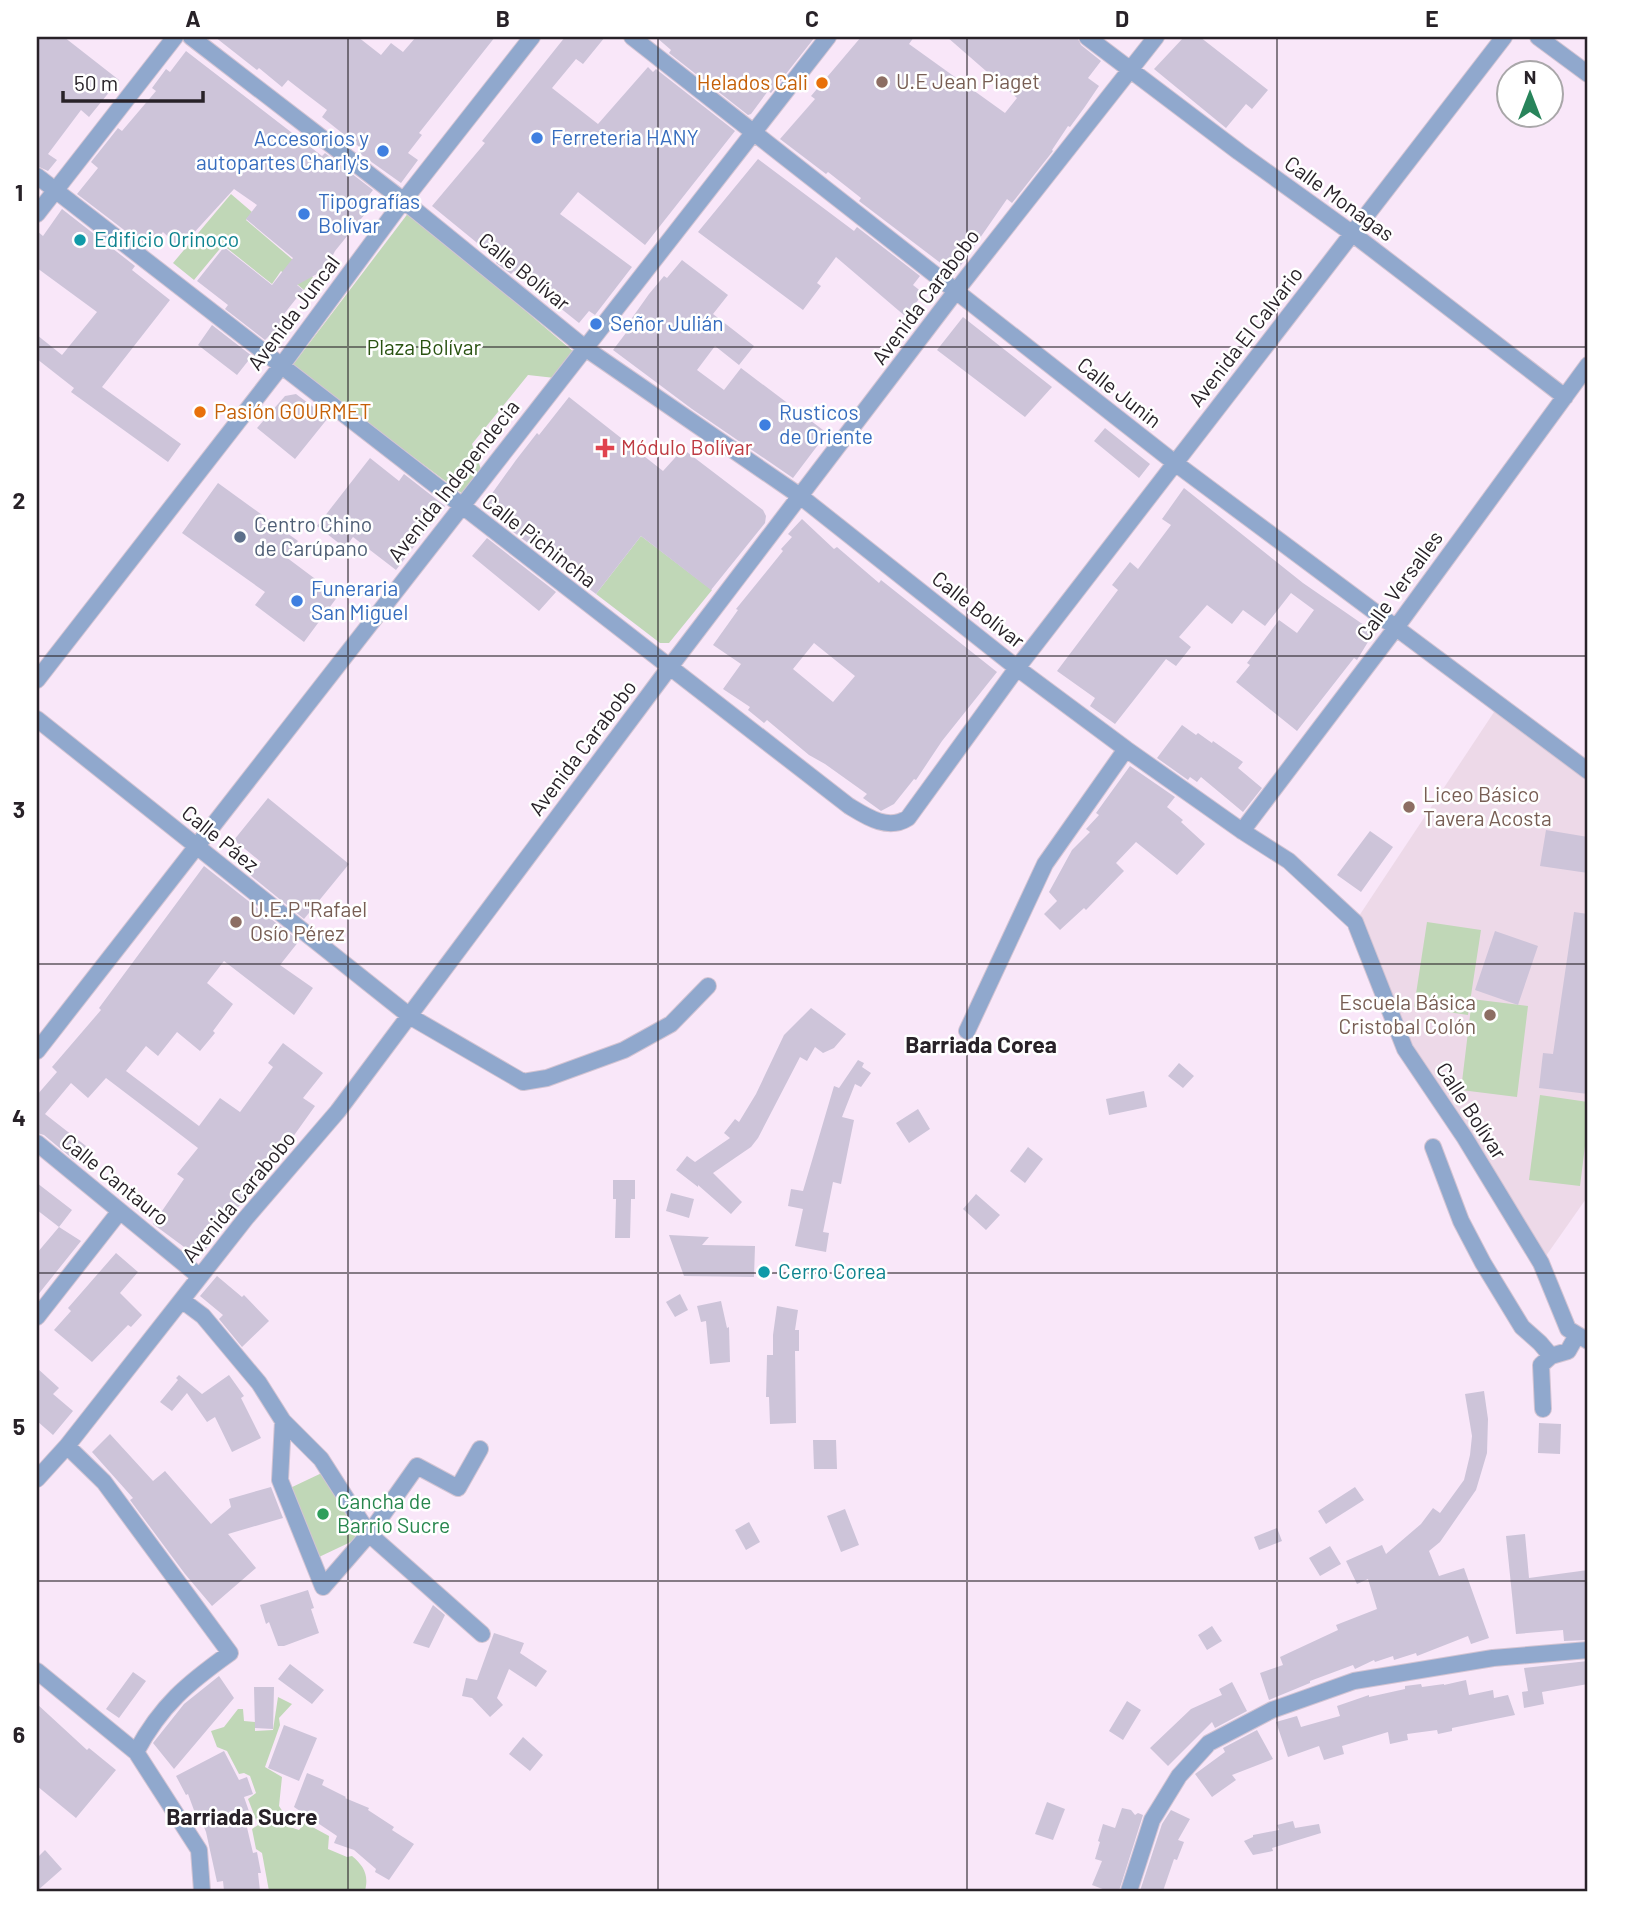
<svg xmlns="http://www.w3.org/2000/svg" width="1625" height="1928" font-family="Barlow,sans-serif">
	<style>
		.education { fill: #edd9e8 }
		.green { fill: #c0d7b7 }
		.building { fill: #cdc4d9; fill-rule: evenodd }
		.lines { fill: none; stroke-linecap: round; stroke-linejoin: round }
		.minor-casing { stroke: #d3c4d3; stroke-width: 18 }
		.minor { stroke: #90a8cd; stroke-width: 16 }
		.grid { fill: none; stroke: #282228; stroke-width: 2; stroke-opacity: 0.55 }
		.education-dot { fill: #8d6e63; stroke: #fff; stroke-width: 2.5 }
		.food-dot { fill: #e8710a; stroke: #fff; stroke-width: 2.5 }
		.shop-dot { fill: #3f7fe0; stroke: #fff; stroke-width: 2.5 }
		.culture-dot { fill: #0f9aa8; stroke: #fff; stroke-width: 2.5 }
		.health-dot { fill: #e0444e; stroke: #fff; stroke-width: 2.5 }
		.service-dot { fill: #5c6f8a; stroke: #fff; stroke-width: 2.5 }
		.leisure-dot { fill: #2e9e5b; stroke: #fff; stroke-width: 2.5 }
		.labels { text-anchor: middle; stroke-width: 5; stroke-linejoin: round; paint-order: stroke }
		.education-label { font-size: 21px; fill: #785e54; stroke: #fff; text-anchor: start }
		.food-label { font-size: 21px; fill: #c56008; stroke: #fff; text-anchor: end }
		.shop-label { font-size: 21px; fill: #366cbe; stroke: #fff; text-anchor: start }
		.street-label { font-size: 21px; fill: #282228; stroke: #fff }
		.culture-label { font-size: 21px; fill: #0d838f; stroke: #fff; text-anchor: start }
		.park-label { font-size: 21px; fill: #295211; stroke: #fff }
		.health-label { font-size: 21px; fill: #be3a42; stroke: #fff; text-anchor: start }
		.service-label { font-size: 21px; fill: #4e5e75; stroke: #fff; text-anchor: start }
		.leisure-label { font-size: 21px; fill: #27864d; stroke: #fff; text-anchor: start }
		.neighbourhood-label { font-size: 23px; font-weight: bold; fill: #282228; stroke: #fff }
		.neatline { fill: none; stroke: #282228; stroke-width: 2.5 }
		.grid-label { font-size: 23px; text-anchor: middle; font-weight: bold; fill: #282228 }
	</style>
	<rect width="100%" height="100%" fill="#f9e7f9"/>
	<path class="education" d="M1498,706L1588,771V1196L1541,1263L1405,1049L1355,922Z"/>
	<path class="green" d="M231,194L252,212L246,220L313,277L304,290L281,271L272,284L223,245L194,280L173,263Z
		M409,212L575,353L555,378L528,375L472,444L482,472L464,495L292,366Z
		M641,536L712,590L669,643H660L596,594Z
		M1427,922L1481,930L1468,1015L1414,1007Z
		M1472,999L1528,1006L1517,1097L1461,1090Z
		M1540,1095L1588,1102V1122L1580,1186L1529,1180Z
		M326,1471L357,1539L319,1557L288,1489Z
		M278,1697L292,1704L279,1718L280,1725L265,1767L282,1777L279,1806L285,1815L287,1826L299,1830L305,1823L329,1836L328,1849L347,1857L352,1856C364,1866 369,1875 365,1891H269L262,1853L256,1849L252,1829L258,1825L248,1799L256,1793L250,1776L244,1773L239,1774L227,1751L217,1747L211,1731L224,1727L238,1709H243L244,1721L255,1722V1731L273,1730Z"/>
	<path class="building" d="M37,37H64L119,80L89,117L81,110L48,154L57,160L48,171L37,166Z
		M215,37H358L381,55L391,43L403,52L416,37H495L419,133L422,135L408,153L418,160L401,183L359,153L362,149L322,117L327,110L306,94L288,80L282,87L259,68L257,70Z
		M565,37H605L583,64L576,59L552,88L598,124L648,67L653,72L656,69L735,131L645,245L578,192L560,214L632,267L595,315L589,311L579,323L514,271L511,274L496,263L498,260L432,206L485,143L482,141Z
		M656,37H815L771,93L768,91L751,114L748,115L669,53L671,50Z
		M861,37H914L909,44L1005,113L1017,98L947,37H1077L1081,45L1101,61L1088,78L1099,86L1084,108L1070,127L1068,126L1052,150L1053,151L1012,203L1007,199L955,274L859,201L861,198L828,172L826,174L780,139L815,99L811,96Z
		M1184,37H1200L1268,90L1252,109L1246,104L1226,128L1154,69Z
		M186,51L322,156L325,153L373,190L359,208L365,214L335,251L326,269L297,285L303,290L280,319L284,323L270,339L268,337L265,340L225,309L228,305L197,281L224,247L272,285L293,258L246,219L257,205L234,189L180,248L163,232L149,249L77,194L98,168L91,162L118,128L122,131L156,91L152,88L166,69L170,72Z
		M758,159L854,231L857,227L920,276L913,285L923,293L916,303L923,309L912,322L836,257L817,283L821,286L803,310L698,232Z
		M62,209L135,266L132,270L170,300L102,387L181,444L168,462L71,392L74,388L37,359V335L62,355L97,312L37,268V231L43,236Z
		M682,260L728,295L713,314L754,346L739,365L715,346L697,370L724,390L741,368L827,433L793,478L692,409L613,350L635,321L632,318L649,294L664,276L667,278Z
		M963,317L1052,387L1025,417L937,350Z
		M212,325L252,356L237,375L198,345Z
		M296,394L328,418L295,459L257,428L285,396Z
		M569,397L663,471L683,449L763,510L766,516L765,523L711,590L641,536L596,594L500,522L502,520L483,506L516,460L537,433L539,435Z
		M1105,428L1150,464L1139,478L1094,441Z
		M370,458L399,481L404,474L445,506L396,570L353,537L345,548L317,526Z
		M218,483L298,541L286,557L338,596L304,642L255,605L265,592L182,533Z
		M1184,488L1303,583L1374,632L1357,660L1354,658L1297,731L1236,682L1250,665L1247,663L1279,620L1297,633L1314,610L1291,593L1265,626L1243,610L1232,624L1207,605L1179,637L1191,647L1176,666L1166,659L1115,724L1090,706L1095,698L1057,671L1118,590L1112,585L1130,562L1138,569L1171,525L1162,519Z
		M802,519L834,549L837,547L879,583L881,580L997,672L942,741L916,780L914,779L894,804L881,811L863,798L867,794L825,764L809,755L767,720L764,723L748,710L750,707L723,689L741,664L713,645L738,610L736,609L783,551L781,549L792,537L788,534ZM814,643L855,676L833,702L793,669Z
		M487,538L556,592L539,611L472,556Z
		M1182,725L1196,735L1198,733L1212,743L1213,741L1243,762L1238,768L1262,788L1243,812L1201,777L1197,782L1190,777L1188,780L1157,758Z
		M1130,766L1175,797L1167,807L1183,820L1181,822L1205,844L1177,875L1136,842L1116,863L1124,871L1086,910L1084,908L1060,930L1044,914L1057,901L1049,892L1072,850L1090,832L1086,829L1099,815L1096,813Z
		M268,798L349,864L304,919L250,875L261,862L234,840Z
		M1546,830L1588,837V873L1540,866Z
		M1370,831L1393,847L1361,892L1337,875Z
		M204,866L299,941L280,965L313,988L294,1015L224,961L207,983L233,1004L213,1031L215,1033L200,1051L177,1032L158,1056L146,1046L126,1071L199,1126L220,1098L240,1112L273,1067L268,1063L283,1043L323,1073L303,1098L315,1106L290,1141L283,1136L245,1188L250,1192L199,1258L153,1224L184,1179L177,1174L198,1148L106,1078L88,1098L71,1083L45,1114L86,1146L74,1160L44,1135L37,1133V1095L57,1072L52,1067L101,1010L99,1008Z
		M1574,912L1588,914V1094L1539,1088L1543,1053L1553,1054Z
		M1495,931L1538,946L1518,1005L1475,990Z
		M811,1008L846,1034L834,1048L823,1053L815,1047L807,1061L800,1057L758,1138L751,1147L713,1173L742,1202L731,1214L698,1185V1187L676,1170L687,1156L695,1162L730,1138L724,1133L735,1119L739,1122L756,1094L784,1035Z
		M858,1060L864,1063L862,1067L871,1073L861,1087L855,1084L842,1117L854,1120L841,1184L833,1182L823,1232L829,1233L826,1252L795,1246L803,1209L788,1206L791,1189L803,1191L834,1086L839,1088Z
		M1179,1063L1194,1076L1183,1088L1168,1076Z
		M1144,1091L1147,1107L1109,1115L1106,1099Z
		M918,1109L930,1129L909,1143L896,1123Z
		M1028,1147L1043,1159L1025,1183L1010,1171Z
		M613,1180H635V1199H631L630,1238H615L616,1199H613Z
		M37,1183L72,1210L59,1227L37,1210Z
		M671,1193L694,1199L689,1218L666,1211Z
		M976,1194L1000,1215L986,1230L963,1209Z
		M59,1227L81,1241L37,1296V1253Z
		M669,1235L709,1237L702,1245L755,1246L754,1277L684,1276Z
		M116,1253L138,1272L120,1293L142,1315L131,1327L128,1325L92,1362L54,1330L71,1311L68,1308Z
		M217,1276L242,1297L244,1295L269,1321L242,1347L219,1319L223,1315L200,1296Z
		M680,1294L688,1310L675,1317L666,1302Z
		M721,1301L727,1328L729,1327L730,1362L710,1364L706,1321L701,1322L697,1306Z
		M777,1306L798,1310L795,1330H799V1351H795L796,1423L770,1424L769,1397H766L767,1355H773V1335Z
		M37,1368L59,1388L53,1394L73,1411L53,1435L37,1421Z
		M179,1375L202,1394L229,1375L244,1396L241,1398L261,1438L232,1452L215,1417L207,1422L187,1393L172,1411L160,1402L178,1380L176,1378Z
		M1484,1391L1488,1419L1487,1453L1476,1490L1440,1542L1429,1551L1439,1576L1464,1568L1489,1638L1471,1644L1468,1636L1417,1656L1416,1653L1394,1660L1393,1656L1375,1662L1374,1660L1355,1669L1353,1665L1310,1681V1683L1269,1700L1260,1673L1283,1665L1280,1657L1338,1630L1336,1625L1377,1609L1368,1579L1357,1584L1346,1561L1382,1545L1386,1554L1421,1524L1433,1508L1440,1513L1464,1480L1470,1455L1472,1436L1465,1394Z
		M1539,1423L1561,1424L1560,1454L1538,1453Z
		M110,1434L153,1481L165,1471L211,1524L231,1507L229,1499L271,1487L283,1518L228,1534L256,1568L212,1606L185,1574L130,1500L133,1498L92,1452Z
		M813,1440H836L837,1469H814Z
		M1355,1487L1364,1500L1326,1524L1318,1511Z
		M845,1509L859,1545L841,1552L827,1516Z
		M749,1522L760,1542L746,1550L735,1530Z
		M1277,1528L1282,1541L1259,1550L1254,1537Z
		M1525,1534L1529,1578L1588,1570V1640L1564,1641L1563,1630L1516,1634L1506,1536Z
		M1330,1546L1341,1564L1320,1576L1309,1558Z
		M308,1590L314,1608L311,1609L319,1633L284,1646H278L269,1622L266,1624L260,1605Z
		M433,1605L445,1615L429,1648L413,1643Z
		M1212,1626L1222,1641L1207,1650L1198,1635Z
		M494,1633L524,1643L520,1653L547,1671L536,1687L509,1669L497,1698L503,1705L490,1717L472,1698L462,1696L466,1678L477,1680Z
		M1588,1661V1684L1542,1692L1544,1704L1524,1708L1522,1692L1528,1691L1524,1668Z
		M290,1664L324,1690L312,1704L278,1679Z
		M133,1672L146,1681L119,1718L106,1709Z
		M219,1676L234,1698L174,1769L153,1743L184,1704Z
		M1466,1680L1469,1695L1493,1690L1494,1698L1508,1695L1515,1715L1452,1728V1731L1438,1734L1437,1730L1407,1734L1408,1740L1390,1744L1388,1732L1342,1746L1344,1754L1324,1760L1319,1746L1288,1757L1276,1722L1297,1716L1301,1727L1340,1716L1337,1706L1369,1695V1697L1405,1689V1686L1421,1684L1422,1687L1444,1684V1685Z
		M1232,1682L1247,1711L1215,1728L1212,1722L1168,1766L1150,1748L1191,1709L1222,1695L1219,1689Z
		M254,1687H274L273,1729L255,1728Z
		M1127,1701L1141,1710L1123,1740L1109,1731Z
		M37,1704L87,1750L89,1748L116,1770L76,1818L37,1786Z
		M284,1725L317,1738L299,1781L268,1768Z
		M1257,1730L1273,1759L1232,1775L1236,1780L1212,1797L1195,1774L1225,1752L1223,1748Z
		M523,1737L543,1755L530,1771L509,1754Z
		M224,1751L239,1780L247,1777L253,1794L244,1797L251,1817L245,1819L253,1853L257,1852L261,1873H258L260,1891H224L223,1881L217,1882L206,1832L198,1812L195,1813L188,1794L186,1795L176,1776Z
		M307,1773L324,1780L322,1785L346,1797L345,1798L369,1808L368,1810L394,1827L392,1830L414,1844L389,1880L375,1872L376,1869L354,1850L334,1843L337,1836L294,1807Z
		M1047,1802L1065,1809L1053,1840L1035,1834Z
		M1122,1808L1131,1810L1135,1815L1138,1813L1143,1815L1119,1891H1108L1092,1885L1102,1861L1095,1859L1100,1842L1098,1841L1103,1824L1115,1828Z
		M1171,1810L1190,1819L1178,1840L1184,1842L1177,1860L1174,1859L1163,1891H1140L1162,1824Z
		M1293,1821L1295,1828L1319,1824L1321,1833L1272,1848L1273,1851L1253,1855L1244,1841L1253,1837V1835L1279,1830L1277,1825Z
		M45,1850L62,1869L37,1891V1858Z"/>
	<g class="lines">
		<g class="minor-casing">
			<path id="minor" d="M191,37L404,201L585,348L800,496L1017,668L1126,749L1242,831L1289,861L1355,922L1405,1049L1465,1138L1541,1263L1568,1329L1588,1341
				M632,37L1175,463L1588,771
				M1087,37L1239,152L1353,234L1565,397
				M1538,37L1588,74
				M37,176L849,806C867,817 888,831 908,818L1017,668L1504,37
				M37,214L175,37
				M37,680L282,365L397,209L532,37
				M37,719L411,1017L523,1082L547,1078L624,1050L671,1024L708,986
				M1242,831L1395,629L1588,365
				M967,1031L1045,864L1126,749
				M37,1051L828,37
				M37,1143L199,1276
				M1433,1147L1461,1221L1483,1263L1522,1327L1540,1343L1551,1356
				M183,1301L203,1316L259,1383L283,1421L321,1459L369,1534L482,1634
				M37,1317L120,1211
				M1543,1409L1541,1365L1551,1356L1568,1351L1577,1335
				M283,1421L280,1480L323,1587L369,1534L417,1466L458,1488L480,1449
				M67,1446L104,1482L230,1653C188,1683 161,1705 136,1752
				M37,1479L67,1446L246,1218L338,1111L669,668L956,291L1156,37
				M37,1671L136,1752L199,1850L202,1891
				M1129,1891L1152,1820L1179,1776L1209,1743L1272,1710L1354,1681L1493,1658L1588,1650"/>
		</g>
		<use href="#minor" class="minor"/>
	</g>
	<path class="grid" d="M348,37V1891M658,37V1891M967,37V1891M1277,37V1891M37,347H1588M37,656H1588M37,964H1588M37,1273H1588M37,1581H1588"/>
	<g class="education-dot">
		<circle cx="882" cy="82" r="7"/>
		<circle cx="1409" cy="807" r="7"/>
		<circle cx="236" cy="922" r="7"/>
		<circle cx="1490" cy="1015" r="7"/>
	</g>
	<g class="food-dot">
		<circle cx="822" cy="83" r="7"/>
		<circle cx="200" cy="412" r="7"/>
	</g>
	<g class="shop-dot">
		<circle cx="537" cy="138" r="7"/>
		<circle cx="383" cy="151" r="7"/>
		<circle cx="304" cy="214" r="7"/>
		<circle cx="596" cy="324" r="7"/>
		<circle cx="765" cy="425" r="7"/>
		<circle cx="297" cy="601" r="7"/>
	</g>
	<g class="culture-dot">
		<circle cx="80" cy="240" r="7"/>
		<circle cx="764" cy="1272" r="7"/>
	</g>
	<path class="health-dot" d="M601.5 437.5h7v7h7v7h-7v7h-7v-7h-7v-7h7z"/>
	<circle class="service-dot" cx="240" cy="537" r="7"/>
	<circle class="leisure-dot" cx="323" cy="1514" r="7"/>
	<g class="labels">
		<g class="education-label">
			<text x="896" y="89">U.E Jean Piaget</text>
			<text x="1423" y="802">Liceo Básico<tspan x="1423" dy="24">Tavera Acosta</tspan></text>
			<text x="250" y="917">U.E.P "Rafael<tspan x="250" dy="24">Osío Pérez</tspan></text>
			<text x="1476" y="1010" text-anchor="end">Escuela Básica<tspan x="1476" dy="24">Cristobal Colón</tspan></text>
		</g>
		<g class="food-label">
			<text x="808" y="90">Helados Cali</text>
			<text x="214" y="419" text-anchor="start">Pasión GOURMET</text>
		</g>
		<g class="shop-label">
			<text x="551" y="145">Ferreteria HANY</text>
			<text x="369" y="146" text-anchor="end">Accesorios y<tspan x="369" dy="24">autopartes Charly's</tspan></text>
			<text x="318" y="209">Tipografías<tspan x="318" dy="24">Bolívar</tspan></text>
			<text x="610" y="331">Señor Julián</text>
			<text x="779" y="420">Rusticos<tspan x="779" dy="24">de Oriente</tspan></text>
			<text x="311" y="596">Funeraria<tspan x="311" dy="24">San Miguel</tspan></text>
		</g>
		<g class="street-label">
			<text transform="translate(1339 199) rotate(36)" y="7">Calle Monagas</text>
			<text transform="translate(524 272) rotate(39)" y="7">Calle Bolívar</text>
			<text transform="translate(926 297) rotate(-53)" y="7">Avenida Carabobo</text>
			<text transform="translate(294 313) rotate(-53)" y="7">Avenida Juncal</text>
			<text transform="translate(1246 337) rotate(-52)" y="7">Avenida El Calvario</text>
			<text transform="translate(1119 393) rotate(38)" y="7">Calle Junin</text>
			<text transform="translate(454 481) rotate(-52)" y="7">Avenida Independecia</text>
			<text transform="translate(539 541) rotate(38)" y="7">Calle Pichincha</text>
			<text transform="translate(1400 586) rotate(-54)" y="7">Calle Versalles</text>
			<text transform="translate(978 610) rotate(38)" y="7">Calle Bolívar</text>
			<text transform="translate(583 748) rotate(-53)" y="7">Avenida Carabobo</text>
			<text transform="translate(220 839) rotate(39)" y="7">Calle Páez</text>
			<text transform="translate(1471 1111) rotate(57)" y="7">Calle Bolívar</text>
			<text transform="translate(115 1180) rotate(39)" y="7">Calle Cantauro</text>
			<text transform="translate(239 1197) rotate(-50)" y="7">Avenida Carabobo</text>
		</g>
		<g class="culture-label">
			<text x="94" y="247">Edificio Orinoco</text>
			<text x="778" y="1279">Cerro Corea</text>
		</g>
		<g class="park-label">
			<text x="424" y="355">Plaza Bolívar</text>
		</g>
		<g class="health-label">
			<text x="621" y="455">Módulo Bolívar</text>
		</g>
		<g class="service-label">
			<text x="254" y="532">Centro Chino<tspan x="254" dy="24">de Carúpano</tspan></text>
		</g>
		<g class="leisure-label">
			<text x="337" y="1509">Cancha de<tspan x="337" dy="24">Barrio Sucre</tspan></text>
		</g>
		<g class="neighbourhood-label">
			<text x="981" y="1053">Barriada Corea</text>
			<text x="242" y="1825">Barriada Sucre</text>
		</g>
	</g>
	<rect width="1625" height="1928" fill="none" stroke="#ffffff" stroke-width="77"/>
	<g transform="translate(1530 94)"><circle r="33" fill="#ffffff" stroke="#a9a7a9" stroke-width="2"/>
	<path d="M0-5L12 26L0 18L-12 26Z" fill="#28845b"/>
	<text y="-10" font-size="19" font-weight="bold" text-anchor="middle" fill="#282228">N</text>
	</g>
	<path d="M63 91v10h140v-10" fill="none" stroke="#282228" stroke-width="3.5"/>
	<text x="74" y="91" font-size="21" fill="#282228" stroke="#ffffff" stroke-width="5" paint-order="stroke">50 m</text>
	<rect x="38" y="38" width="1548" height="1852" class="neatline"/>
	<g class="grid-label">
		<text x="193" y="27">A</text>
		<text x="503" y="27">B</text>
		<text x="812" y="27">C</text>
		<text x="1122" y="27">D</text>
		<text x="1432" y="27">E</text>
		<text x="19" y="201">1</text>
		<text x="19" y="509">2</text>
		<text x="19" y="818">3</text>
		<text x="19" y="1126">4</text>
		<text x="19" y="1435">5</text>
		<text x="19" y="1743">6</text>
	</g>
</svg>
